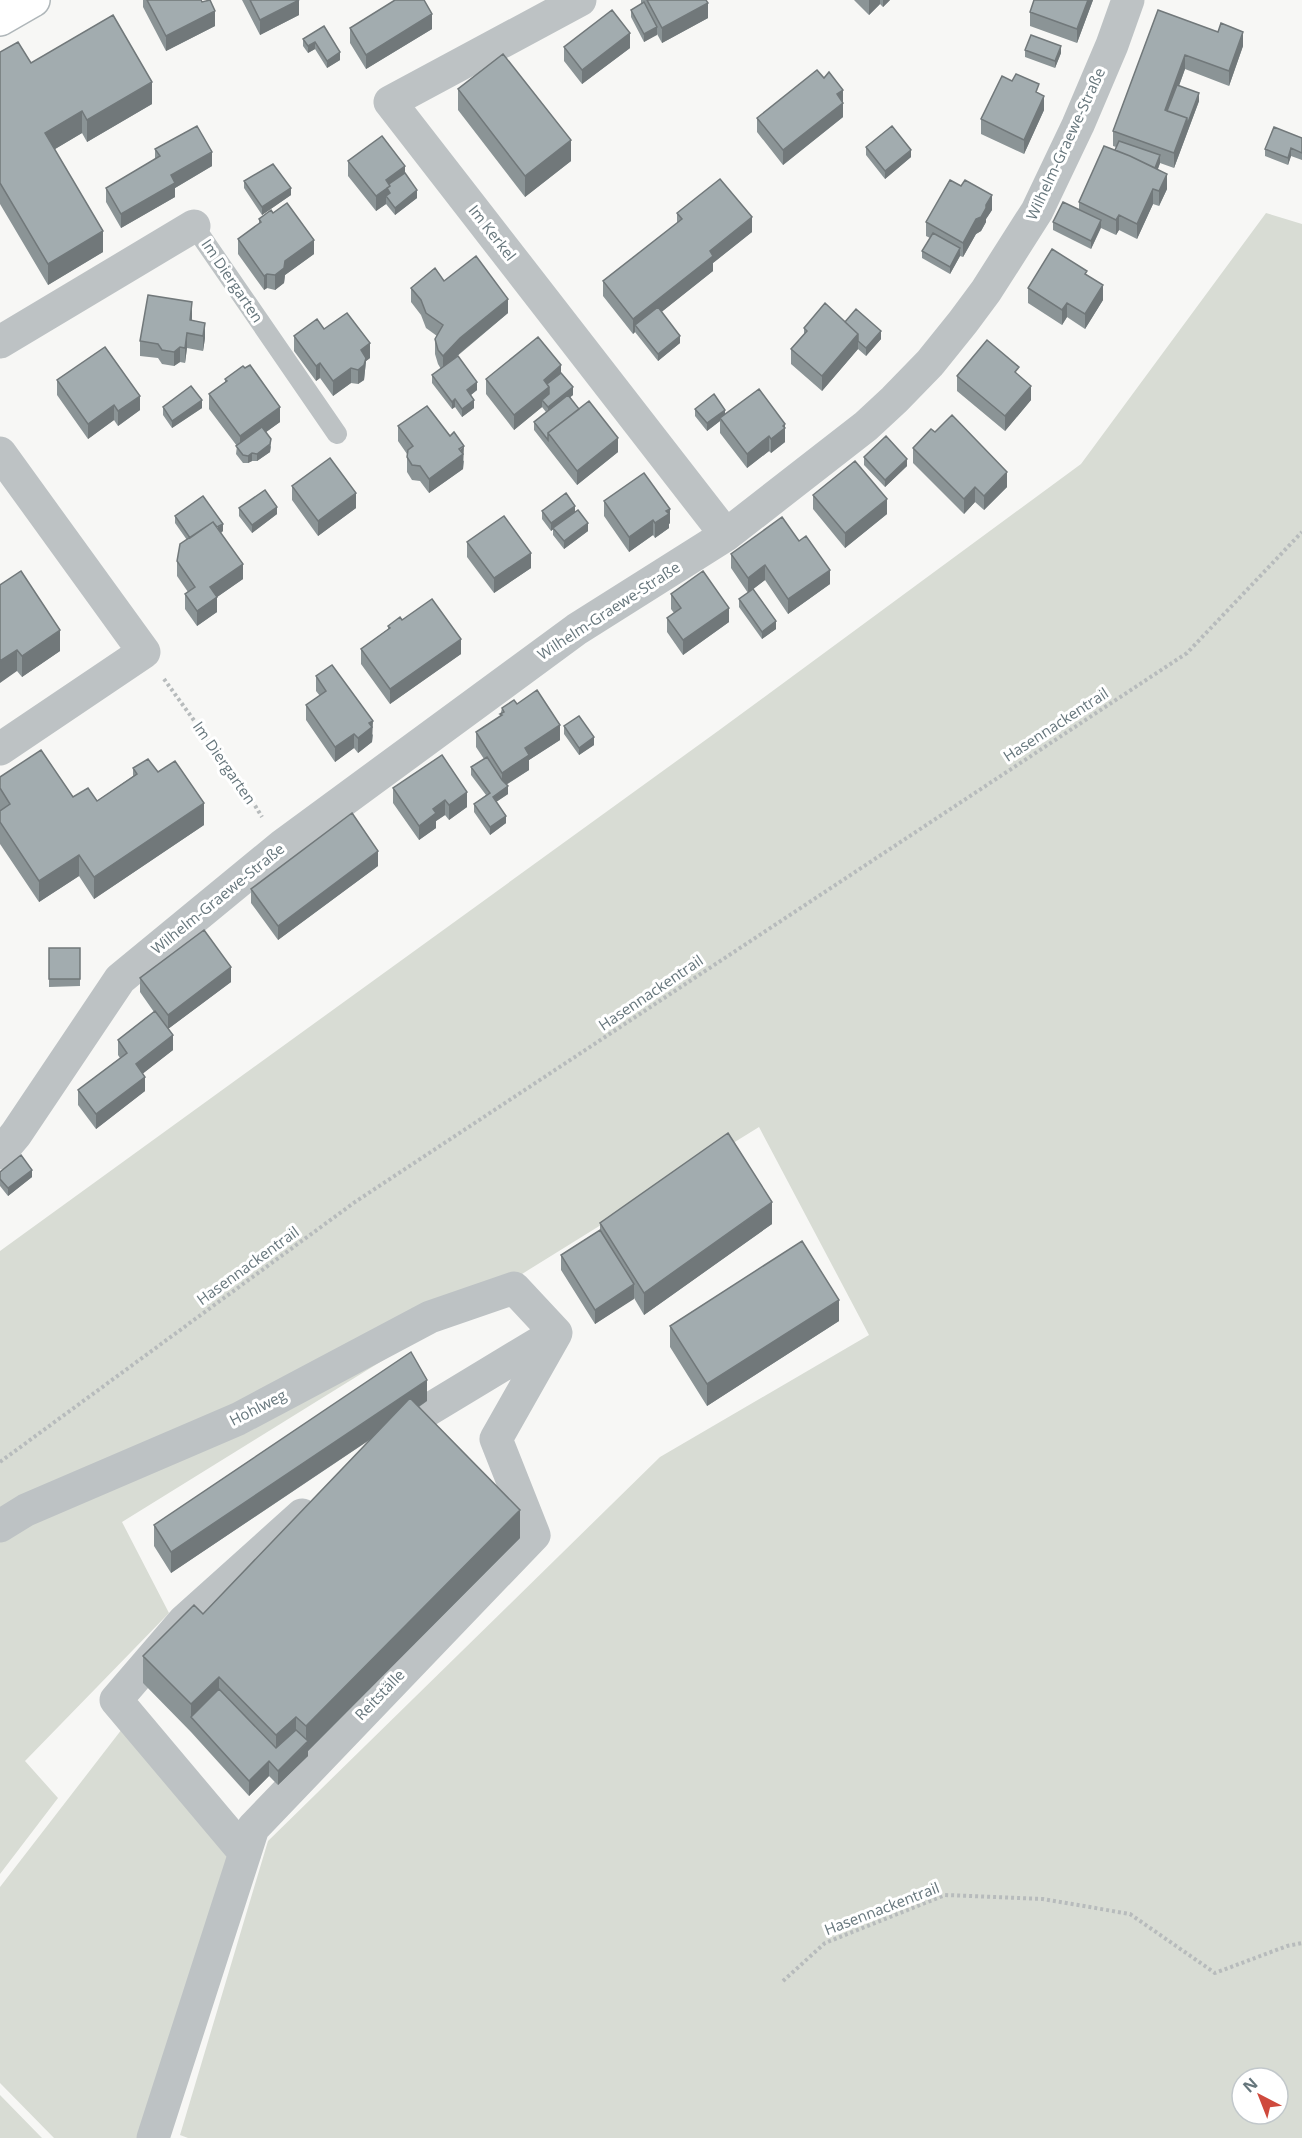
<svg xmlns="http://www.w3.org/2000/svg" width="1302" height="2138" font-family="'Open Sans',sans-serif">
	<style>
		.green { fill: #d8dcd4; fill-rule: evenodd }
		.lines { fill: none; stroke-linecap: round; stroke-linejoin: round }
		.secondary-casing { stroke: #afb6b9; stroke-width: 36 }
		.path { stroke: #b7bbbc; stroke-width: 4; stroke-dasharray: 3 3; stroke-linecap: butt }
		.lane { stroke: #bdc2c4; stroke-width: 20 }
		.street { stroke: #bdc2c4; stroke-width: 33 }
		.secondary { stroke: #fff; stroke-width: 33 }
		.wall { fill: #8b9496 }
		.shaded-wall { fill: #71787a }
		.building { fill: #a2acaf; stroke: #71787a; stroke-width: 1.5 }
		.labels { text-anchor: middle; stroke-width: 6; stroke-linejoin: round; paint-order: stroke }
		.street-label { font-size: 15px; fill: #66767c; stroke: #fff }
	</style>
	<rect width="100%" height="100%" fill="#f7f7f5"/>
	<path class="green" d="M1266,213L1302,224V2138H188L180,2135L268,1841L660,1457L869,1335L759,1127L122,1522L169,1613L25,1761L58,1798L0,1874V1251L718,731L1081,464ZM1242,2078H1278V2114H1242Z
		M122,1729L233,1855L141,2138H54L0,2083V1887Z
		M0,2095L42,2138H0Z"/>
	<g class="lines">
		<g class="secondary-casing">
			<path id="secondary" d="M0,19L33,0"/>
		</g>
		<path class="path" d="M164,679L251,799L262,817
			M0,1462L355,1202L1187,653L1302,532
			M783,1981L825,1943L945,1895L1043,1899L1130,1914L1215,1973L1287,1946L1302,1943"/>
		<path class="lane" d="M194,226L337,434"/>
		<path class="street" d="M580,0L390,102L726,535
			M0,342L194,226
			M0,453L144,652L0,749
			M0,1153L16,1134L120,979L283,845L577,629L726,535L866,426L894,400L930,363L963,322L986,291L1037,211L1078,125L1112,45L1128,0
			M387,1439L405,1424L554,1334
			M0,1526L26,1510L238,1419L430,1317L514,1288L556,1333L496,1439L534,1535L253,1828L153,2138
			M245,1853L116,1700L184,1621L302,1515"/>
		<use href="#secondary" class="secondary"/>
	</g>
	<path class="wall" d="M143,0H201L215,26L166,51L143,7Z
		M242,0H299V15L260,35Z
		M641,0H706L708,18L662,43L657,34L644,42L631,17V10L641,4Z
		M854,0H890L883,7L880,4L869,15Z
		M1034,0H1093L1077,43L1030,26V12Z
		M1158,10L1243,46L1229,86L1185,69L1179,86L1199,101L1174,168L1160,163L1158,169L1167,189L1159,206L1153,204L1137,239L1119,230L1116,235L1101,228L1091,249L1053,230V222L1079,210V202L1115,150L1116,147L1113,146V131Z
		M324,26L340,60L327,68L315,49L308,53L303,46V39Z
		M350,28L432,29L366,69L350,43Z
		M564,47L630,48L582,84L564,61Z
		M1025,50L1061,53L1055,68L1025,57Z
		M0,52L152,104L87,142L82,133L55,149L103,252L48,285L0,204Z
		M824,78L843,90V117L783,165L757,132V118Z
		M458,89L571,161L525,197L458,110Z
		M1039,93L1044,110L1024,154L981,134V119Z
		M1302,138V160L1291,156L1288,165L1265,156V149Z
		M866,147L911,157L885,179L866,155Z
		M155,149L212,166L175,188V197L121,228L106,202V188L155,159Z
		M348,161L405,173L417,198L395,215L386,204L376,211L348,176Z
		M244,181L291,195L262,215L244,188Z
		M992,210L986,219V222L981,231L976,234L963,257L960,256L950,274L922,258V251L930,238L926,236V222Z
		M273,213L314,254L285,275L284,283L275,290L267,288L264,290L238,254V239L259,224V219Z
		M677,213L752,232L713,263V271L661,312L680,343L658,361L635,332L633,334L603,296V281L677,223Z
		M1087,275L1103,300L1085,329L1067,317L1062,325L1028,303V288Z
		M444,281L508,313L455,358L477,390L471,395L474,408L462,417L455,407L452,409L432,383V375L441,369L438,364L435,354V339L437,336L426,328L421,315L411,302V288Z
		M192,317V321L205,338L203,351L187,348L185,363L180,362L174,366L162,364L158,358L140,356V341Z
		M845,322L881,339L866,356L858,349L822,391L791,364V349L804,334V328Z
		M324,329L370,358L366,361L364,380L358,384L351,383L333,396L320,378L316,381L294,351V336Z
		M561,373L573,395L570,397L579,409L618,452L577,485L534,430V422L546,412L542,407L514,430L486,394V379Z
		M1019,375L1031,400L1005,431L957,391V376Z
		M225,379L280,422L266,432L271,447L270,452L257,461H252L248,463H243L236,454L237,446L209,409V394L225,382Z
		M57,380L140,410L118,426L114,420L88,439L57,395Z
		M163,407L202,408L172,428L163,415Z
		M695,409L725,415L785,439V442L771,453L769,451L747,468L720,433V421L707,431L695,416Z
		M398,426L464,461L463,469L429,493L420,481L412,480L407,472V454L398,441Z
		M935,432L1007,487L984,510L975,502L964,514L913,463V448Z
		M864,457L907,466L885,487L864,465Z
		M292,486L356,508L318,536L292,500Z
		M813,495L887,514L845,548L813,509Z
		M604,501L670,523L669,524V528L655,538L653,535L629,552L604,516Z
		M239,508L277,514L252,533L239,516Z
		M542,511L575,512L588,531L564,549L553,535V529L551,531L542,519Z
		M175,516L223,531L221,533L243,579L217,597V612L197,626L185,609V594L188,592L177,576V561L187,540L175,523Z
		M467,542L531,568L494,593L467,557Z
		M731,554L830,584L788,614L765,580L748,593L731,568Z
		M0,585L60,651L22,677L17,671Z
		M671,594L729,622L683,655L667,632V618L674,613L671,609Z
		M739,599L776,629L762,639L739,607Z
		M402,620L461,654L390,704L361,664V649L388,629V626Z
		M316,676L373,735L372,742L358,753L354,748L335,762L306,720V705L320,696L316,691Z
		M517,704L560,740L529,760V770L506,785L508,794L496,802L506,823L490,835L474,812V804L486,795L471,775V767L484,759L476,747V732L500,716L502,708Z
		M564,726L594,745L579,755L564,734Z
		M442,755L467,807L449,820L445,815L436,821V828L419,840L393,803V788Z
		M133,768L158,772L204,825L94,899L79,876L39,902L0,844V777L73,797L97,801L133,776Z
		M378,866L278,940L251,903V889Z
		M49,948H80V986L49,987Z
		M140,978L231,982L168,1029L173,1050L143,1073L145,1091L96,1129L78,1105V1090L120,1058L118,1055V1040L154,1012L140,992Z
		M0,1172L32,1177L8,1196L0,1186Z
		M600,1223L772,1224L644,1315L634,1298L595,1324L561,1270V1255L600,1230Z
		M839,1321L707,1406L670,1347V1326Z
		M427,1401L419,1407L520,1538L308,1751V1756L278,1785L269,1776L249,1796L191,1732L143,1683V1656L203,1614L371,1439L171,1573L154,1546V1525Z"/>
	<path class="shaded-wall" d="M299,0V15L260,35V20Z
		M869,0H880V4L869,15Z
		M883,0H890L883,7Z
		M1088,0H1093L1077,43V29Z
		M708,3V18L662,43V28Z
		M215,11V26L166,51V36Z
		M432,14V29L366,69V55Z
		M657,27V35L644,42V34Z
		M1243,32V46L1229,86V71Z
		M630,33V48L582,84V70Z
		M315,42V49L308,53V46Z
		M1061,46V53L1055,68V61Z
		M340,52V60L327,68V61Z
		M1185,55V69L1167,118L1165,110Z
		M152,82V104L87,142V120Z
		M843,90V117L783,165V150L837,94Z
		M1199,93V101L1174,168V153L1187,118Z
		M1044,96V110L1024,154V140Z
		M82,111V133L45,155V133Z
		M571,140V161L525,197V176Z
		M1291,148V156L1288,165V158Z
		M911,150V157L885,179V171Z
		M212,152V166L175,188V197L121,228V214L171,175Z
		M1160,155V163L1154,179V171Z
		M405,166V180L390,200L386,196V204L376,211V196L386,180Z
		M1167,174V189L1159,206V191Z
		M291,188V195L262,215V207Z
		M1153,189V204L1137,239V224Z
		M417,190V198L395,215V208Z
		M992,195V210L986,219V222L981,231L976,234L963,257V243L976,219Z
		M1119,215V230L1116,235V220Z
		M752,217V232L713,263V271L639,330L635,325V332L633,334V319L710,251Z
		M1101,220V227L1091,249V241Z
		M103,231V252L48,285V264Z
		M314,240V254L285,275L284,283L275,290V275L285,261Z
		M960,248V256L950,274V267Z
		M267,274V288L264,290V276Z
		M1103,285V300L1085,329V314Z
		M508,299V313L460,353L443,371V356L460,338Z
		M192,302V317L190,335V320Z
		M1067,303V317L1062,325V310Z
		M205,323V338L203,351V336Z
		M881,331V339L866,356V348Z
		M187,333V348L185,363V348Z
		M858,334V349L822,391V376Z
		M680,336V343L658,361V354Z
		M370,343V358L366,361L364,380L358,384V370L361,350Z
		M180,347V362L174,366V352Z
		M320,363V378L316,381V366Z
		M561,365V380L549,402L542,400V407L514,430V415L544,380Z
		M351,368V383L333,396V381Z
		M477,382V390L467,398V390Z
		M1031,386V400L1005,431V416Z
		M573,387V395L548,415V407Z
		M140,396V410L118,426V411Z
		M455,399V407L452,409V402Z
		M202,400V408L172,428V421Z
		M474,400V408L462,417V409Z
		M114,405V420L88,439V424Z
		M280,407V422L240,451V436Z
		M725,410V417L720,418V421L707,431V423Z
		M785,424V442L771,453V439Z
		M769,436V451L747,468V454Z
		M618,438V452L577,485V471Z
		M271,439L270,452L257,461V454Z
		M464,446L463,469L429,493V479Z
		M252,453V461L248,463V456Z
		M907,459V466L885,487V480Z
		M1007,472V487L984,510V496Z
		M975,487V502L964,514V499Z
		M356,493V508L318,536V521Z
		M887,499V514L845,548V533Z
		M575,506V513L551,531V523Z
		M277,507V514L252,533V525Z
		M670,509V523L669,524V528L655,538V523L666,511Z
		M653,520V535L629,552V537Z
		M588,523V531L564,549V541Z
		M223,524V531L194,550V542Z
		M531,553V568L494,593V578Z
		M243,564V579L210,602V587Z
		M765,565V580L748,593V578Z
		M830,570V584L788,614V599Z
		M217,597V612L197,626V611Z
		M729,608V622L683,655V640Z
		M776,621V629L762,639V632Z
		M60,630V651L22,677V656Z
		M461,639V654L390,704V689Z
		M17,650V671L0,683V661Z
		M373,721L372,742L358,753V738L369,723Z
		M560,725V740L529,760V770L502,787V773L525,748Z
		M354,734V748L335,762V747Z
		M594,737V745L579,755V748Z
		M508,786V794L493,804V797Z
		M467,792V807L449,820V805Z
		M445,800V815L436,821V828L419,840V826L433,809Z
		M204,803V825L94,899V877Z
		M506,816V823L490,835V827Z
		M378,851V866L278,940V926Z
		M79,855V876L39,902V881Z
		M231,967V982L168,1029V1015Z
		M173,1035V1050L136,1079V1064Z
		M145,1077V1091L96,1129V1114Z
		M32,1170V1177L8,1196V1188Z
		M772,1202V1224L644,1315V1293Z
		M634,1284V1299L595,1324V1310Z
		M839,1300V1321L707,1406V1384Z
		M427,1380V1401L171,1573V1552Z
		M520,1510V1538L308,1751V1756L278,1785V1771L306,1744V1726Z
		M219,1677V1704L191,1717V1732V1704Z
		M296,1717V1744L276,1763V1735Z
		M269,1761V1776L249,1796V1781Z"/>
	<path class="building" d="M147,0H201L202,2L210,0L215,11L166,36Z
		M250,0H299L260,20Z
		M395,0H424L432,14L366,55L350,28Z
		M647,0H706L708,3L662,28Z
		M1034,0H1088L1077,29L1030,12Z
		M644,2L657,27L644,34L631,10Z
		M612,10L630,33L582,70L564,47Z
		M1158,10L1218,32L1221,23L1243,32L1229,71L1185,55L1165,110L1187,118L1174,153L1113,131Z
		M113,15L152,82L87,120L82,111L45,133L103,231L48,264L0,183V52L18,42L31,63Z
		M324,26L340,52L327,61L315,42L308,46L303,39Z
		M1031,35L1061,46L1055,61L1025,50Z
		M503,54L571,140L525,176L458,89Z
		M817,70L824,78L829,72L843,90L837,94L843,103L783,150L757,118Z
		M1016,74L1039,84L1036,92L1044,96L1024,140L981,119L1002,76L1012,81Z
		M1177,85L1199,93L1187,125V118L1167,111Z
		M197,126L212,152L171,175L175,183L121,214L106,188L160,156L155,149Z
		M892,126L911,150L885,171L866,147Z
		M1274,127L1302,138V153L1291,148L1288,158L1265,149Z
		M382,136L405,166L386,180L390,186L376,196L348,161Z
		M1119,141L1160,155L1155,168L1130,156L1115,150Z
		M1104,146L1130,156L1167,174L1159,191L1153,189L1137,224L1119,215L1116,220L1079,202Z
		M273,164L291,188L262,207L244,181Z
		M405,173L417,190L395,208L386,196L390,193L387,188L390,186L389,184Z
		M720,179L752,217L710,251L713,256L633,319L603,281L682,219L677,213Z
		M950,180L961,186L965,180L992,195L986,205V208L981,217L976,219L963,243L926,222Z
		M1063,202L1101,220L1091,241L1053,222Z
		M287,203L314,240L285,261L284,268L275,275L267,274L264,276L238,239L261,222L259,219L271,210L273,213Z
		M933,233L960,248L950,267L922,251Z
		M1052,249L1087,271L1085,274L1103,285L1085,314L1067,303L1062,310L1028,288Z
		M476,256L508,299L460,338L443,356L438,350L435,339L443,325L426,313L421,300L411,288L435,268L444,281Z
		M148,295L192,302L190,320L205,323L203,336L187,333L185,348L180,347L174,352L162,350L158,344L140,341Z
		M825,303L858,334L822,376L791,349L807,331L804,328Z
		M658,307L680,336L658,354L635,325Z
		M856,309L881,331L866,348L858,341V334L845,322Z
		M347,313L370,343L361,350L366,358L364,365L358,370L351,368L333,381L320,363L316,366L294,336L317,319L324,329Z
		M538,337L561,365L544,380L549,387L514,415L486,379Z
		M987,340L1019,367L1015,372L1031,386L1005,416L957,376Z
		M105,347L140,396L118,411L114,405L88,424L57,380Z
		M458,356L477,382L467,390L474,400L462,409L455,399L452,402L432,375Z
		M250,365L280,407L240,436L209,394L227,381L225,379L243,366L245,368Z
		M561,373L573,387L548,407L542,400L549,394V387L547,384Z
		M191,386L202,400L172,421L163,407Z
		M759,389L785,424L783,426L785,428L771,439L769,436L747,454L720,418Z
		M714,394L725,410L707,423L695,409Z
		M568,395L579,409L548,433V440L534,422Z
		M589,401L618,438L577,471L548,433Z
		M427,406L450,436L454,432L464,446L459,449L463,454L429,479L420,466L412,465L407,457L408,450L413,446L398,426Z
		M952,415L1007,472L984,496L975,487L964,499L913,448L931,429L935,432Z
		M262,427L271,439L270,444L257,454L252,453L248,456L243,455L236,446Z
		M886,436L907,459L885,480L864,457Z
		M330,458L356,493L318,521L292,486Z
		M855,461L887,499L845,533L813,495Z
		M644,473L670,509L666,511L669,514L655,523L653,520L629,537L604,501Z
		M265,490L277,507L252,525L239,508Z
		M566,493L575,506L551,523L542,511Z
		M203,496L223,524L217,527L213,522L190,538L175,516Z
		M578,510L588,523L564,541L553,528Z
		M504,516L531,553L494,578L467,542Z
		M782,517L799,541L806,536L830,570L788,599L765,565L748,578L731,554Z
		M213,522L243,564L210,587L217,597L197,611L185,594L195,587L177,561L180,544Z
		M21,571L60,630L22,656L17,650L0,661V585Z
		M703,571L729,608L683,640L667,618L681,608L671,594Z
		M753,589L776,621L762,632L739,599Z
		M432,599L461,639L390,689L361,649L390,628L388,626L400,617L402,620Z
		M332,665L373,721L369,723L372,727L358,738L354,734L335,747L306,705L326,691L316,676Z
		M537,690L560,725L525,748L529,755L502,773L476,732L502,715L500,714L504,712L502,708L514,700L517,704Z
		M579,716L594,737L579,748L564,726Z
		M41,750L73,797L88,788L97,801L137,774L133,768L148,759L158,772L175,761L204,803L94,877L79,855L39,881L0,822V811L10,804L0,788V777Z
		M442,755L467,792L449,805L445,800L433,809L436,813L419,826L393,788Z
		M487,757L502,780L508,786L493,797L506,816L490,827L474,804L490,793L471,767Z
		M352,813L378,851L278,926L251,889Z
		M204,930L231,967L168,1015L140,978Z
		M49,948H80V979H49Z
		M155,1011L173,1035L136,1064L145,1077L96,1114L78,1090L127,1053L118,1040Z
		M728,1133L772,1202L644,1293L600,1223Z
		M21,1155L32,1170L8,1188L0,1179V1172Z
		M600,1230L634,1284L595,1310L561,1255Z
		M802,1241L839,1300L707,1384L670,1326Z
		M411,1352L427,1380L171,1552L154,1525Z
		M410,1398L520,1510L306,1726L296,1717L276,1735L219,1677L191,1704L143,1656L194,1605L203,1614Z
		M219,1689L276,1748L296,1730L308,1741L278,1771L269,1761L249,1781L191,1717Z"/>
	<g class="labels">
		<g class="street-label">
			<text transform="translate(1066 144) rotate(-65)" y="5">Wilhelm-Graewe-Straße</text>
			<text transform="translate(492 233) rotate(52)" y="5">Im Kerkel</text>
			<text transform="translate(232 281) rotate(56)" y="5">Im Diergarten</text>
			<text transform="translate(609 611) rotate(-33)" y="5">Wilhelm-Graewe-Straße</text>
			<text transform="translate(1056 725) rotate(-33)" y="5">Hasennackentrail</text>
			<text transform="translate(224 763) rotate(55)" y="5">Im Diergarten</text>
			<text transform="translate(218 899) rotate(-39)" y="5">Wilhelm-Graewe-Straße</text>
			<text transform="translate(651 993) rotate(-34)" y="5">Hasennackentrail</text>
			<text transform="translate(248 1266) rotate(-36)" y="5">Hasennackentrail</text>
			<text transform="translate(258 1408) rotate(-27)" y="5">Hohlweg</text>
			<text transform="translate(380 1695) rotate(-46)" y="5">Reitställe</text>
			<text transform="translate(882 1909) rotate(-21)" y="5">Hasennackentrail</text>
		</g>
	</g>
	<g transform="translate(1260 2096) rotate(318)"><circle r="28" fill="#ffffff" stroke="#c2c8cb" stroke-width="1.5"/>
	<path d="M0-4.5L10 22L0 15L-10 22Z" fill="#cf4a3d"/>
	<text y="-9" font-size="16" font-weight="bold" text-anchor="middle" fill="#66767c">N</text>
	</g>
</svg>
